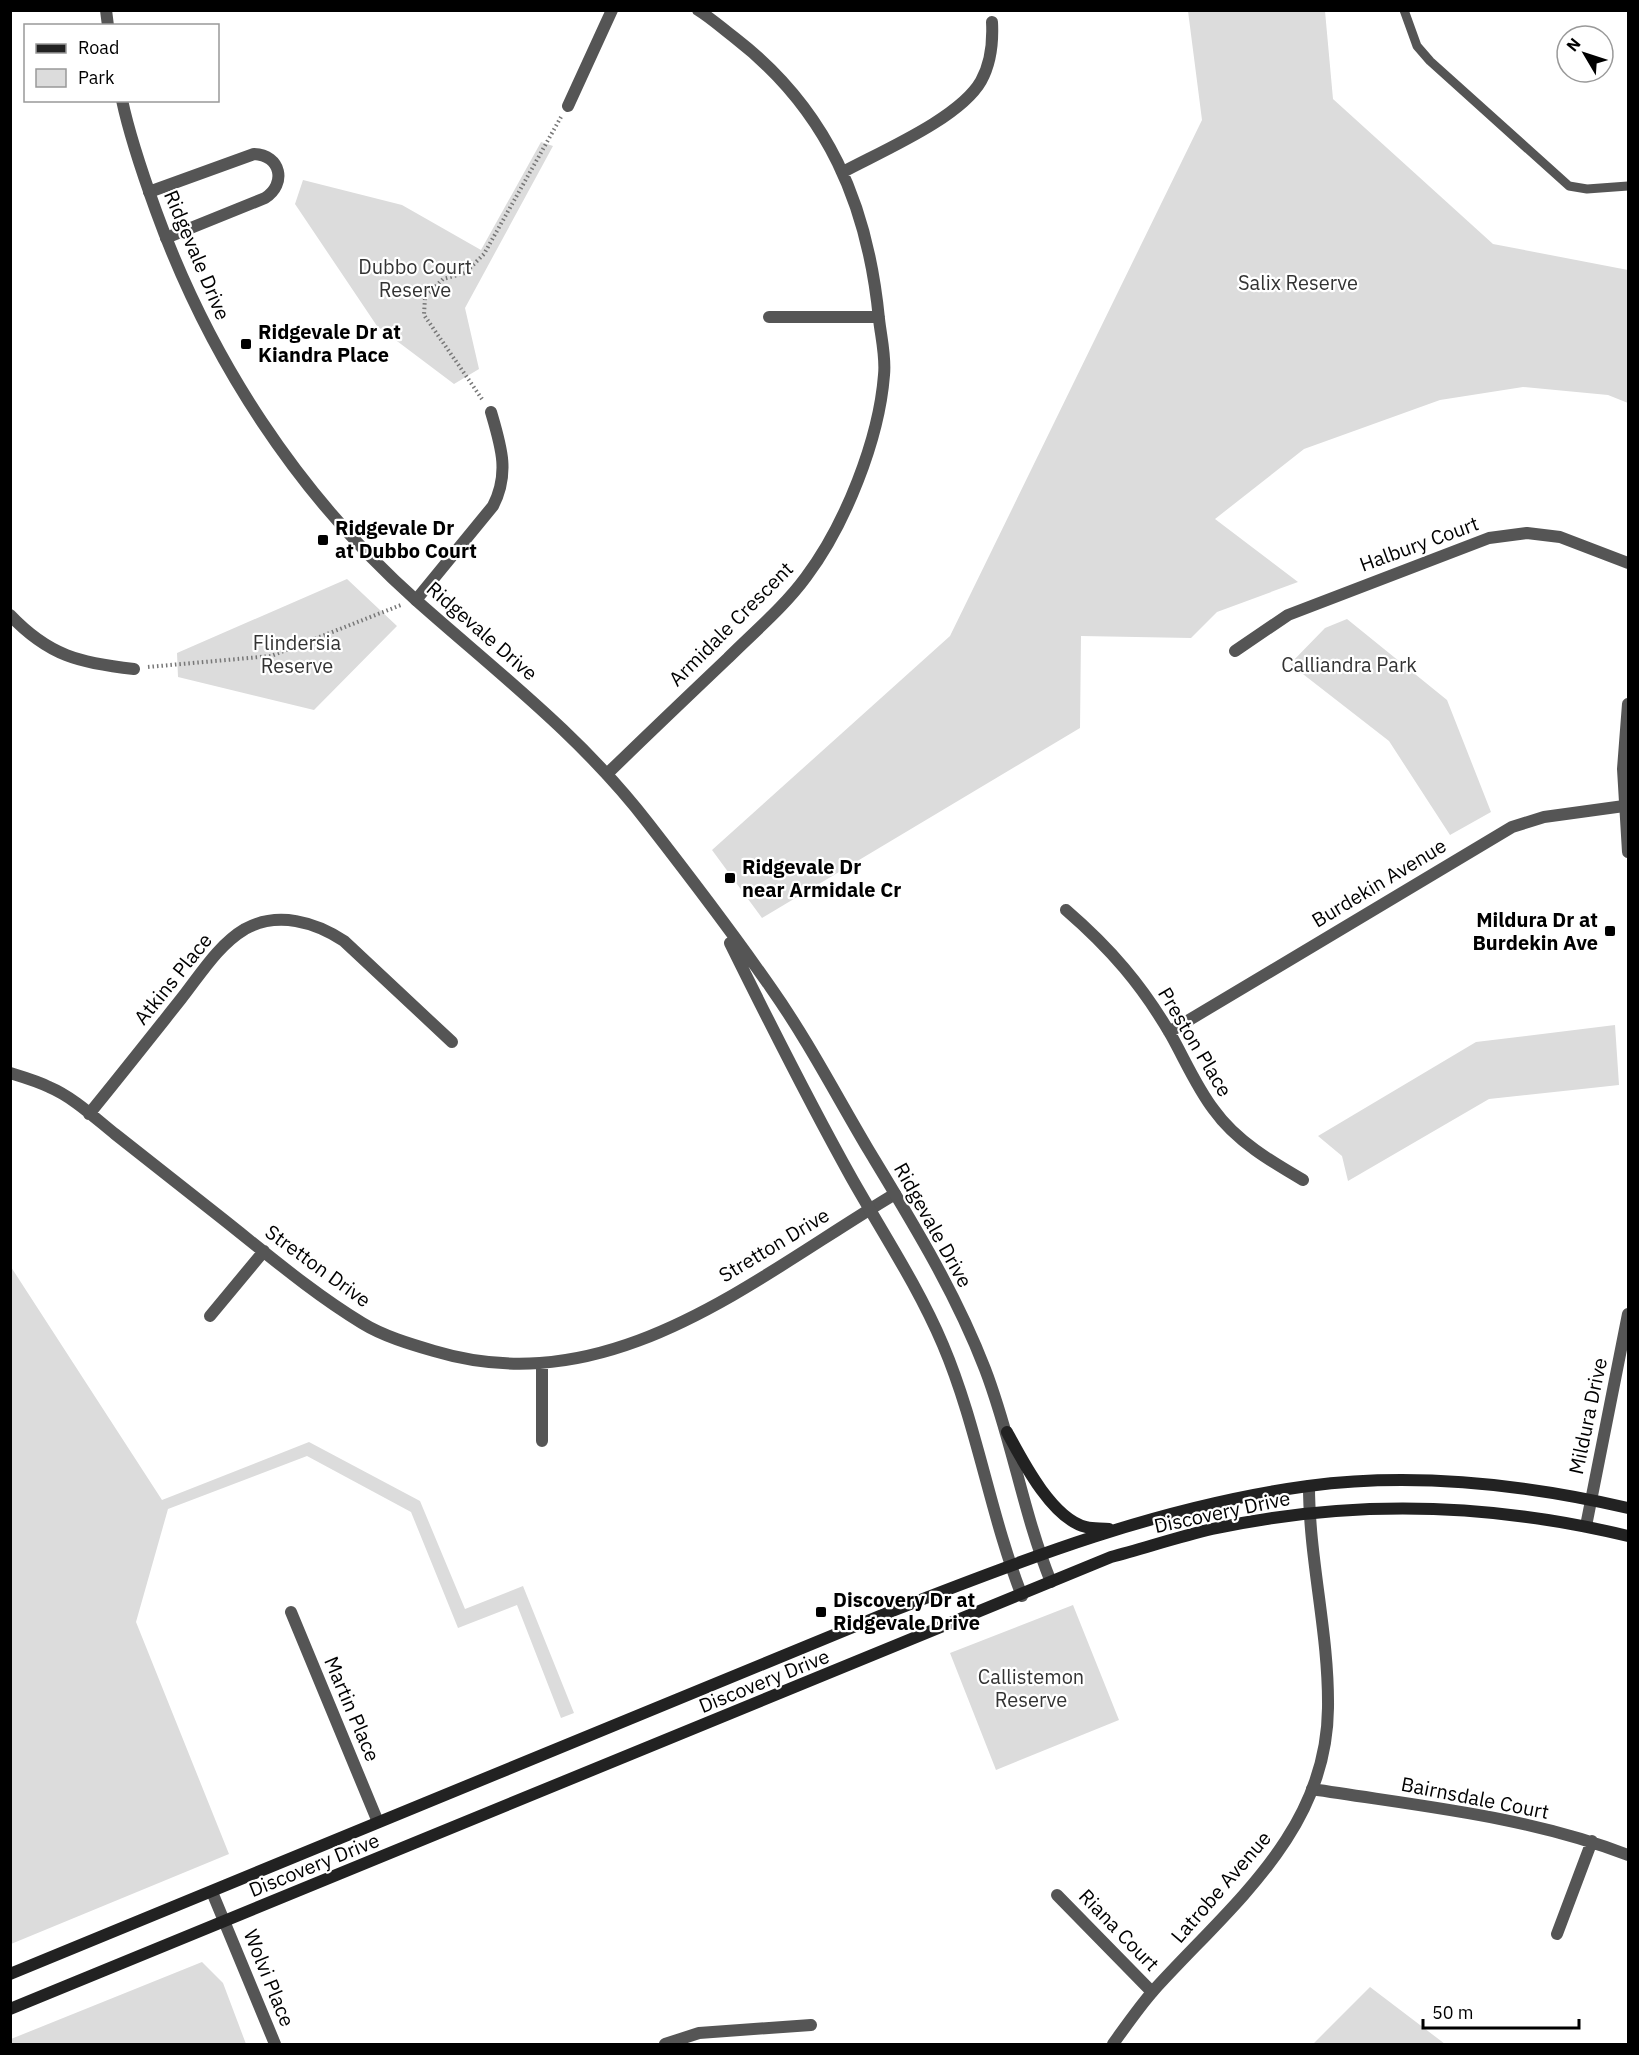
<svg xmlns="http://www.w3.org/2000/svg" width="1639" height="2055" font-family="'IBM Plex Sans',sans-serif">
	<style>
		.green { fill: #dcdcdc }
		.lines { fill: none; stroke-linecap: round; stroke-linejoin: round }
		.path { stroke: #777; stroke-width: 4; stroke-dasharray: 1.5 3; stroke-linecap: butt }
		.service { stroke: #555; stroke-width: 9 }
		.minor { stroke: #555; stroke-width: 12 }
		.tertiary { stroke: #555; stroke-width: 12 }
		.secondary { stroke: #222; stroke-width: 12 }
		.poi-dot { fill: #000; stroke: #fff; stroke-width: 2 }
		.labels { text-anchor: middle; stroke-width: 4.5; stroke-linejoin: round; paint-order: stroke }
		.street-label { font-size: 20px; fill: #000; stroke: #fff }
		.park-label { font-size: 20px; fill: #333; stroke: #fff }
		.poi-label { font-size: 20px; font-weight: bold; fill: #000; stroke: #fff; text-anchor: start }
	</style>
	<rect width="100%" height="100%" fill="#fff"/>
	<path class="green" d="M1188,11H1325L1333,99L1493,244L1628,270V403L1608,395L1523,387L1440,400L1304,449L1215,519L1298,582L1217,612L1191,638L1081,636L1080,728L762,918L712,850L950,636L1202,120Z
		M541,142L553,146L465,308L479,369L454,384L377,326L295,204L303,180L402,205L481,250Z
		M347,579L397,626L314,710L178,677L177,653Z
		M1347,619L1447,700L1491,812L1450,835L1389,741L1290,664L1325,628Z
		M1615,1025L1619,1085L1489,1099L1348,1181L1342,1156L1318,1136L1476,1042Z
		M11,1267L162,1500L309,1442L420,1501L465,1609L523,1586L574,1713L561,1718L517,1605L458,1628L411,1512L307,1456L168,1509L136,1622L229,1854L11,1944Z
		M1073,1605L1119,1720L996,1770L950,1653Z
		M202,1962L223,1983L246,2044H11V2039Z
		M1370,1987L1445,2044H1313Z"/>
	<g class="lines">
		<path class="path" d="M482,399L424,315L425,297L443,279L465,273L484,254L561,117
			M148,667L271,656L401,605"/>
		<path class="service" d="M1404,10L1417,46L1430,61L1569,186L1587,189L1628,186"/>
		<path class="minor" d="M568,106L612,10
			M843,172C882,151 960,118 981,81C991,63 993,41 992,22
			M149,192L254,154C281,155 287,184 265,198L166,238
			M769,317H879
			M416,600L493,506C510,473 501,446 491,412
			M10,615C49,656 80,663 134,669
			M1235,651L1288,615L1489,538L1527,533L1560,537L1628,563
			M607,774C647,735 688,696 728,658C754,632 784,607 806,577C845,525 879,440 884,375C886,357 881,337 879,319C868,205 828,110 735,38C723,29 711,18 698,10
			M1066,910C1110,948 1142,985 1171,1035C1185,1060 1197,1088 1214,1110C1236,1141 1272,1162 1303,1180
			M1169,1032L1512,827L1544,817L1624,806
			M10,1073C23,1077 37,1081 49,1087C73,1097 95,1118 115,1134C150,1162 185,1189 219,1216C266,1253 311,1292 362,1323C383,1336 410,1344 434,1351C611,1404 752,1279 895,1194
			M89,1114C120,1076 150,1038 181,999C200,975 218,945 245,929C278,911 315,922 344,941L452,1042
			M210,1316L264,1251
			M542,1441V1363
			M291,1612L378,1822
			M1312,1789C1418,1806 1528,1816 1628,1855
			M212,1892L275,2044
			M1057,1895L1152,1992
			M1557,1934L1592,1841
			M665,2044L699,2033L811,2025"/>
		<path class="tertiary" d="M106,10L108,26
			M122,100C130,138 143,175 156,211C210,360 298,495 417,601C497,672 582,737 648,823C690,877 732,932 771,988C807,1039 836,1095 868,1149C911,1220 955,1291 985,1369C1012,1439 1023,1513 1051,1582
			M1628,704L1623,769L1628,852
			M730,943C769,1022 808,1100 851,1177C882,1232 918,1286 943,1345C977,1425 990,1514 1022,1596
			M1586,1526L1628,1314
			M1113,2044C1126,2026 1139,2007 1154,1990C1230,1906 1327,1832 1328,1708C1329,1633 1309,1560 1309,1486"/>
		<path class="secondary" d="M1007,1432C1022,1460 1052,1519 1086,1527C1093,1529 1101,1528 1109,1529
			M10,1974L887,1613C1024,1559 1161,1506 1308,1486C1415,1472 1524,1484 1628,1508
			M10,2009L1111,1557C1145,1548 1178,1537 1212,1529C1351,1499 1491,1503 1628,1536"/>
	</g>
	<g class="poi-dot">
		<rect x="240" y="338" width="12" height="12" rx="3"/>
		<rect x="317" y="534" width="12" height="12" rx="3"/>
		<rect x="724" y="872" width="12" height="12" rx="3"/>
		<rect x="1604" y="925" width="12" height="12" rx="3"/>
		<rect x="815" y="1606" width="12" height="12" rx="3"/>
	</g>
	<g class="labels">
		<g class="street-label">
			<text transform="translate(197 255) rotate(67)" y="7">Ridgevale Drive</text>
			<text transform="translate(1419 544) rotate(-20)" y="7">Halbury Court</text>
			<text transform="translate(731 624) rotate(-45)" y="7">Armidale Crescent</text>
			<text transform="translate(482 631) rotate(41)" y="7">Ridgevale Drive</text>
			<text transform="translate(1379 883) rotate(-31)" y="7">Burdekin Avenue</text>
			<text transform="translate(173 979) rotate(-51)" y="7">Atkins Place</text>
			<text transform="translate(1195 1042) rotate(59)" y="7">Preston Place</text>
			<text transform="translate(933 1225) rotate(61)" y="7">Ridgevale Drive</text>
			<text transform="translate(774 1245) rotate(-31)" y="7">Stretton Drive</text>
			<text transform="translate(318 1266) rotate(36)" y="7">Stretton Drive</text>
			<text transform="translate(1588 1416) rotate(-78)" y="7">Mildura Drive</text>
			<text transform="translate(1222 1512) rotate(-12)" y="7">Discovery Drive</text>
			<text transform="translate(764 1681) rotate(-22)" y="7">Discovery Drive</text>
			<text transform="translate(352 1709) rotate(67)" y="7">Martin Place</text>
			<text transform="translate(1475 1798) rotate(11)" y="7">Bairnsdale Court</text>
			<text transform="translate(314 1865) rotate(-22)" y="7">Discovery Drive</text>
			<text transform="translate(1221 1887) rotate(-49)" y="7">Latrobe Avenue</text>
			<text transform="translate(1119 1930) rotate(46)" y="7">Riana Court</text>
			<text transform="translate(269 1978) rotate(68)" y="7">Wolvi Place</text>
		</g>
		<g class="park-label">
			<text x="415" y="274">Dubbo Court<tspan x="415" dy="23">Reserve</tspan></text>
			<text x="1298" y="290">Salix Reserve</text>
			<text x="297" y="650">Flindersia<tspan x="297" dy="23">Reserve</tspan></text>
			<text x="1349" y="672">Calliandra Park</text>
			<text x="1031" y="1684">Callistemon<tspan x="1031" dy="23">Reserve</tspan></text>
		</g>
		<g class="poi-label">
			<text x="258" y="339">Ridgevale Dr at<tspan x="258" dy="23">Kiandra Place</tspan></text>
			<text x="335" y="535">Ridgevale Dr<tspan x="335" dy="23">at Dubbo Court</tspan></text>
			<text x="742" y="874">Ridgevale Dr<tspan x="742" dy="23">near Armidale Cr</tspan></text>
			<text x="1598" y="927" text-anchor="end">Mildura Dr at<tspan x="1598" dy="23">Burdekin Ave</tspan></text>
			<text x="833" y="1607">Discovery Dr at<tspan x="833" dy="23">Ridgevale Drive</tspan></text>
		</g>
	</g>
	<rect width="1639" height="2055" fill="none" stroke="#000000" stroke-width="24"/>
	<rect x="24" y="24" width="195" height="78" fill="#ffffff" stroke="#999999" stroke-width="1.5"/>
	<rect x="36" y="44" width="30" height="9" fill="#222222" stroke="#999999" stroke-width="1.5"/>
	<text x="78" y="54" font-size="18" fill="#000000">Road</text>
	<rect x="36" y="69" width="30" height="18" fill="#dcdcdc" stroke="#999999" stroke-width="1.5"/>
	<text x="78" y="84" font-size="18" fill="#000000">Park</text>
	<g transform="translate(1585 54) rotate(309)"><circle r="28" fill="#ffffff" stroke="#999999" stroke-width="1.5"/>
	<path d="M0-4.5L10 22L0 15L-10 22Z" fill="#000000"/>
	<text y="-9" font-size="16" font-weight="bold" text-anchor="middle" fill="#000000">N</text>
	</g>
	<path d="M1423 2019v9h156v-9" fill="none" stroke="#000000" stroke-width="3"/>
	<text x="1432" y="2019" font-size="18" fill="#000000" stroke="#ffffff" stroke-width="4.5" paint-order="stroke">50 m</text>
</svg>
